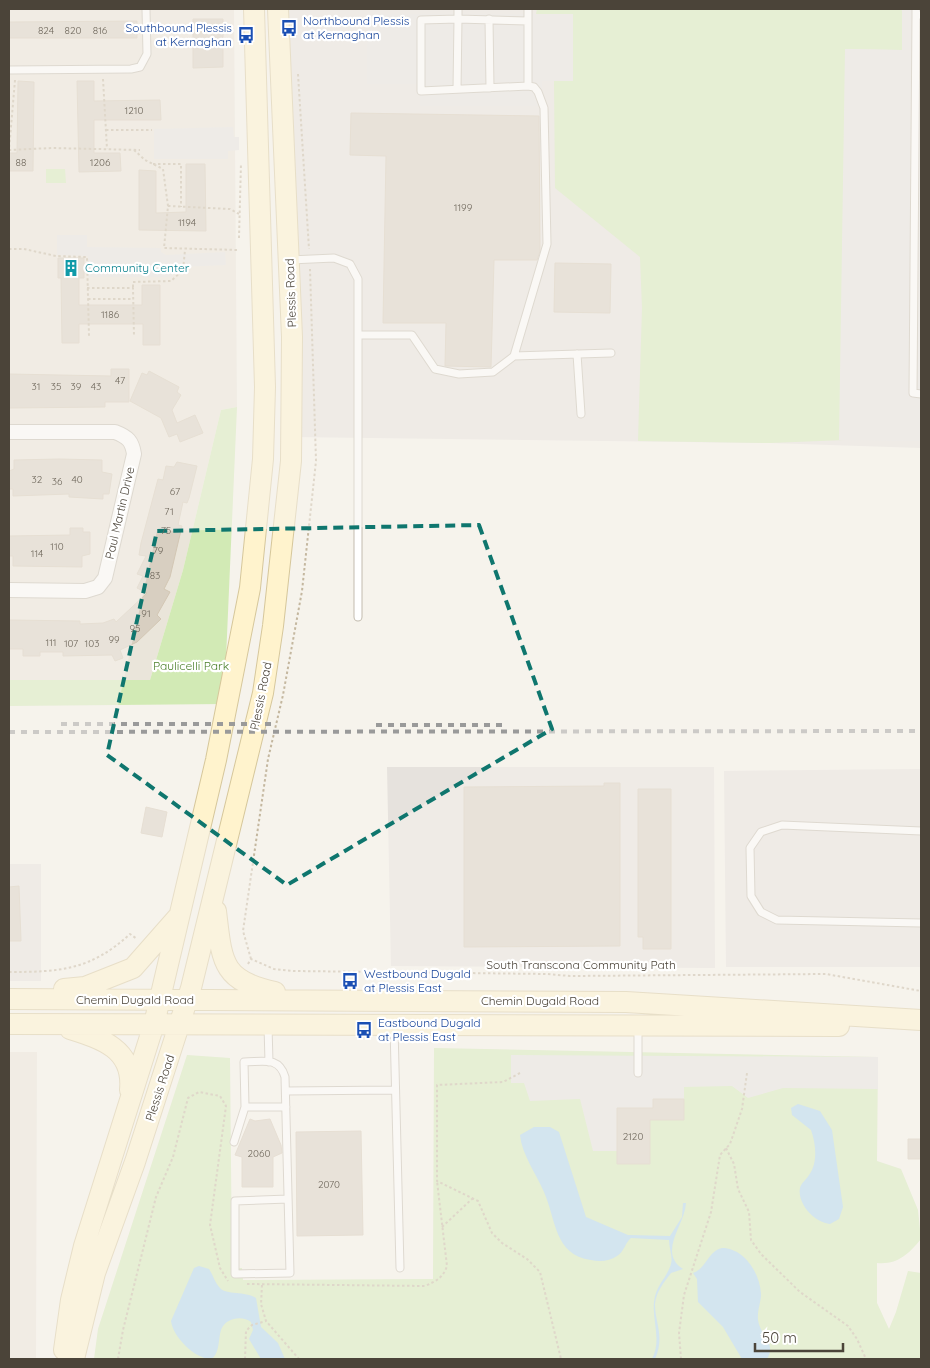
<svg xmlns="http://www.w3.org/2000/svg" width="930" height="1368" font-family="Quicksand,sans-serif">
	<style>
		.residential { fill: #eae5da }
		.industrial { fill: #e6e2dd }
		.green { fill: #d2eab5 }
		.parking { fill: #e5e3e0 }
		.water { fill: #a9d4f2 }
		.building { fill: #d8cfc1; stroke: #d3c7b4 }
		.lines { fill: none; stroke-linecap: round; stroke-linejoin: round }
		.service-casing { stroke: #c2bbae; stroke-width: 9 }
		.minor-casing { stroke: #c2bbae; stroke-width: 16 }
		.secondary-casing { stroke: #d6c79b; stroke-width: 22 }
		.path { stroke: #c4b79f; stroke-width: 2; stroke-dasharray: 2.5 2.5; stroke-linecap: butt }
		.service { stroke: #fff; stroke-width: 7 }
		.minor { stroke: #fff; stroke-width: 14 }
		.secondary { stroke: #fff3cd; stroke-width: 20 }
		.rail { stroke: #9a9a9a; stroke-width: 4; stroke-dasharray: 6 6; stroke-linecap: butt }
		.marked { fill: none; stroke: #0f766e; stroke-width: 4; stroke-dasharray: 10 6; stroke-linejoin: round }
		.labels { text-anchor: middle; stroke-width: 4.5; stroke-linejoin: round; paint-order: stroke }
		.number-label { font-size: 10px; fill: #6e675b }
		.transit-label { font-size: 12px; fill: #164399; stroke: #fff; text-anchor: start }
		.culture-label { font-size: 12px; fill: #0d838f; stroke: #fff; text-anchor: start }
		.street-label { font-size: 12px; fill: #4b4439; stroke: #fff }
		.park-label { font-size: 12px; fill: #4a7f2a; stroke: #fff }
	</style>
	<rect width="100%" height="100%" fill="#f6f3ec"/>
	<path class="residential" d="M9,9H234L237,407L221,410L183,570L150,680H9Z
		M9,1052H37L36,1359H9Z"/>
	<path class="industrial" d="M281,9H921V448L770,443L293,437Z
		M387,767H714L715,968L391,966Z
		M921,769V967H726L724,771Z
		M9,864H41V981H9Z"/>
	<path class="green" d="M537,9H901L902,11V50L845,49L844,440L770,443L638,441L642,308L640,257L555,188L554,81H573V14H536Z
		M46,169H65L66,183H46Z
		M237,407L224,704L9,706V680H150L183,570L221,410Z
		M434,1048L878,1057L877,1161L901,1169L918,1210L921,1239C909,1254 897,1265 877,1263V1303L889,1329L896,1312L908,1271L921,1273V1359H94L98,1329L187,1055L230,1058L232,1268H242L243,1280L433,1279Z"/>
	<path class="parking" d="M902,9H921V441L839,440L845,49L902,50Z
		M367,14H573V81H542V106H420V84H367Z
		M233,127L234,137H239V150L228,151V159H154V129Z
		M57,235H87V247L161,248V252L166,255L225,252L226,265L180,267L170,277H88V256L57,255Z
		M511,1055L878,1057V1089L783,1088L748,1098L732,1086L684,1087V1099H653V1108H617V1151H593L580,1099L530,1101L524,1083H511Z"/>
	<path class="water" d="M798,1104L820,1111L832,1130L843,1207L839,1219L830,1224C815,1223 797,1204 800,1188C801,1183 807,1179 809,1175C818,1163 816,1144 811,1130L792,1115L791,1108Z
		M534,1127H550L559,1132L586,1217L628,1235L670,1236L682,1217L683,1203H686C685,1225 657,1252 683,1269L671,1273C664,1282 656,1292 655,1304C655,1324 665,1336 655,1359H652C662,1340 652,1321 654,1302C656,1285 665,1280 670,1267C674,1258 669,1249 669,1240L631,1238C625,1243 624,1252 617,1256C610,1261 600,1262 591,1260C554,1255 556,1219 544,1192C536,1173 522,1155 520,1135Z
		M722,1248C744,1248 760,1273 761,1294C761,1302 757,1311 758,1320C760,1336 777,1343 767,1359H742L723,1327L698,1302L697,1279L693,1273C707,1268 707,1252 722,1248Z
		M199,1266L209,1269C213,1275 215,1283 220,1288C226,1295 245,1291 256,1298L261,1327L278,1343L285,1359H261L249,1339L253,1330L251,1322C242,1315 225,1318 221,1330C218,1339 220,1354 211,1359C195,1359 173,1337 171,1321L194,1268Z"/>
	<path class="building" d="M193,19H223V67L193,68Z
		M137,21V38H9V22Z
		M18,81L34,82L33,171H9V153H17Z
		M77,81H94V101L160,100L161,120H94V153H120L121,171L79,172Z
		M351,113L539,116L540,251L537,260H494L491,367L445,366L446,323H383L386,156L350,155Z
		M186,164H205L206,231L139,230V170L156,171V213L186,212Z
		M58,258H84V278H79V305H142V285H160V345H143V324H79V343H62L61,278H58Z
		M555,263L611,264L610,313L554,312Z
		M111,369H129V402H105V407L9,408V374L111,376Z
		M149,371L179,387L177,392L181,395L172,410L177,423L195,415L203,433L180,442L177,434L169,437L161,418L130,401L142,373L147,375Z
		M59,459L102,460V472L112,474L109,494H103V499L69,497V494L13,496V489H9V471L14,469V460Z
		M177,462L197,466L189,498L187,503L183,502L178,525L182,526L170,577L164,589L170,592L157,615L161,619L137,642L120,650L123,658L115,661L112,655L63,656V652H40V656H23V649H9V620L80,621V624L103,623L114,619L116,622L147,593L137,588L143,576L137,574L146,556L139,555L141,543L158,479L163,480L166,466L174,467Z
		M70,528H83V532H90V554L82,556V567L13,566V556H9V536L70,535Z
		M604,783H620V946L464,947V787L604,786Z
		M638,789H671V949H643V937H638Z
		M146,807L167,812L162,837L141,833Z
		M19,886L21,941H9V887Z
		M653,1099H684V1120H650V1164H617V1108H653Z
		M250,1119L255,1121L270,1119L281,1145L282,1153L273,1157V1187H242V1157L235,1155Z
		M361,1131L363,1235L297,1236L296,1132Z
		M908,1139H921V1159H908Z"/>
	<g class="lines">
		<g class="service-casing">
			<path id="service" d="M458,9V19L421,20V91L528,86V9
				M916,9V15H921
				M916,15L913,393L921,394
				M489,19L490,88
				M9,70L131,69L140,67L147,54L146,9
				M457,89L458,19L528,21
				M290,260L334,258L350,264L358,279V617
				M358,335H412L435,369L459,374L493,372L514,356L547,244L544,108L538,92L534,87L528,86
				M577,354L581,414
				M514,356L611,353
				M921,831L782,825L761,832L750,848L751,896L761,912L777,920L921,923
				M268,1026L269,1062
				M394,1027L400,1268
				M638,1073V1028
				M286,1091L394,1090
				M245,1107H286
				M234,1142L245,1107L244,1062C263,1062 279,1056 285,1077L290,1273L235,1274V1201L288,1199"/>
		</g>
		<g class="minor-casing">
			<path id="minor" d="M9,432H115C128,437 132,441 134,454L105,578L98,587L85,591L9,590"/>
		</g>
		<g class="secondary-casing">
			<path id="secondary" d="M216,911C222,961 221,981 275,992
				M64,989L85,987L133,968L177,918
				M9,999L626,1002L921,1020
				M9,1024L839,1026
				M70,1029C102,1039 134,1049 130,1090
				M64,1350L71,1300L84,1246L154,1024L216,760L250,588L263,459L265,387L254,9
				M74,1359L95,1273L135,1162L191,988L263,693L273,626L291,461L292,337L278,9"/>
		</g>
		<path class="path" d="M298,74L309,249
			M103,79L107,149
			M15,80L9,150L52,148L140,150
			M106,130H152
			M134,150L145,160L163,169L168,206L164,248L239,250
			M153,164H181V207
			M168,206L230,209L239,214
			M239,238L241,163
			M9,249H24L56,256L87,257L89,336
			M133,287V282L171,281L183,270L185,250
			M87,288H133L134,336
			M88,299H133
			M251,959L243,931L268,759L283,695L302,591L316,461L310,269
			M248,964L251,959L274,969L294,971L547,974L570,976L826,974L921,991
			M9,972C60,972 91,970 130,934L137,939
			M520,1073L503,1082L437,1085V1181L478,1201L492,1233L502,1243L527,1259L540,1272L561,1359
			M726,1148L734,1164L738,1189L749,1212L751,1240L761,1254L800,1292L848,1326L857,1339L866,1359
			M442,1227L473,1198
			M247,1284L425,1286C436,1281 443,1278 447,1266L437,1181
			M262,1285L261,1304L266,1321L299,1359
			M118,1359L123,1330L156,1197L173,1157L188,1098L199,1092L220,1096L226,1106L210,1225L220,1268L228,1281
			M245,1359L246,1331L252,1325L266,1321
			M681,1359L679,1333L684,1295L711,1212L720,1155L730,1144L742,1109L747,1073"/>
		<use href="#service" class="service"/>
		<use href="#minor" class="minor"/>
		<use href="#secondary" class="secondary"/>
		<path class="rail" d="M61,724H276
			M376,725H506
			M9,732L921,731"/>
	</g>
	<path d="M0 0H930V1368H0ZM479,525L552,729L287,885L107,755L157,531Z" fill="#f6f3ec" fill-opacity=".55" fill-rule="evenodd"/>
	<path class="marked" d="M479,525L552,729L287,885L107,755L157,531Z"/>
	<defs>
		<g id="bus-bare" transform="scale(1.35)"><path d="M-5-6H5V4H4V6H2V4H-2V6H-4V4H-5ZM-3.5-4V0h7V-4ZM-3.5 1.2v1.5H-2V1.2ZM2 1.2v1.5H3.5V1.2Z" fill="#1a4fb4" stroke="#fff" stroke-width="2.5" paint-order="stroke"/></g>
		<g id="building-bare" transform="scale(1.35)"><path d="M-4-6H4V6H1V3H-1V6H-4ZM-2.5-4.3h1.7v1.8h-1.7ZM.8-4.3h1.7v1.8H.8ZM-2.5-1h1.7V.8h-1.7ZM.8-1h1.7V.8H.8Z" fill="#0f9aa8" stroke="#fff" stroke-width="2.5" paint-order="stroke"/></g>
	</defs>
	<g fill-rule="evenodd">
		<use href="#bus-bare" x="289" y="28"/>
		<use href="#bus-bare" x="246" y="35"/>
		<use href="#building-bare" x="71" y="268"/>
		<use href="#bus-bare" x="350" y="981"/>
		<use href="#bus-bare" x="364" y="1030"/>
	</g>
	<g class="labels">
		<g class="number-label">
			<text x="46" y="34">824</text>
			<text x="73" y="34">820</text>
			<text x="100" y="34">816</text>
			<text x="134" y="114">1210</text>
			<text x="21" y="166">88</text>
			<text x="100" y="166">1206</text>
			<text x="463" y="211">1199</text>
			<text x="187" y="226">1194</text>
			<text x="110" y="318">1186</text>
			<text x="120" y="384">47</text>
			<text x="36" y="390">31</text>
			<text x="56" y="390">35</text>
			<text x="76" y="390">39</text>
			<text x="96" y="390">43</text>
			<text x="37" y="483">32</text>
			<text x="77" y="483">40</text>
			<text x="57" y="485">36</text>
			<text x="175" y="495">67</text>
			<text x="169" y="515">71</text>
			<text x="166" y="534">75</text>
			<text x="57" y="550">110</text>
			<text x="158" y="554">79</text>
			<text x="37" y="557">114</text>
			<text x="155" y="579">83</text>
			<text x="146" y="617">91</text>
			<text x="135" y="632">95</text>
			<text x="114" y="643">99</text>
			<text x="51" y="646">111</text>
			<text x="71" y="647">107</text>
			<text x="92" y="647">103</text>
			<text x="633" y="1140">2120</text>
			<text x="259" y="1157">2060</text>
			<text x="329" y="1188">2070</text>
		</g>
		<g class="transit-label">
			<text x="303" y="25">Northbound Plessis<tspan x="303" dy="14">at Kernaghan</tspan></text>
			<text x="232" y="32" text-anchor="end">Southbound Plessis<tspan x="232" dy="14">at Kernaghan</tspan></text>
			<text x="364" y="978">Westbound Dugald<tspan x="364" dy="14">at Plessis East</tspan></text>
			<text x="378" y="1027">Eastbound Dugald<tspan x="378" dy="14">at Plessis East</tspan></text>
		</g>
		<g class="culture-label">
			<text x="85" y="272">Community Center</text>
		</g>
		<g class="street-label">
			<text transform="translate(291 293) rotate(-92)" y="4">Plessis Road</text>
			<text transform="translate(120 513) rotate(-77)" y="4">Paul Martin Drive</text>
			<text transform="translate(261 696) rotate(-79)" y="4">Plessis Road</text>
			<text x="581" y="969">South Transcona Community Path</text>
			<text x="135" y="1004">Chemin Dugald Road</text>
			<text x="540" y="1005">Chemin Dugald Road</text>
			<text transform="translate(160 1088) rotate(-72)" y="4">Plessis Road</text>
		</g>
		<g class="park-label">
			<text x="191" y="670">Paulicelli Park</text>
		</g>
	</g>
	<rect width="930" height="1368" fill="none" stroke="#4b4439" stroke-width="20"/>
	<path d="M755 1343v8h88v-8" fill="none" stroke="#4b4439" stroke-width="2.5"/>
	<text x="762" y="1343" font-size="15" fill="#4b4439" stroke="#ffffff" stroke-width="4" paint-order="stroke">50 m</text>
</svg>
